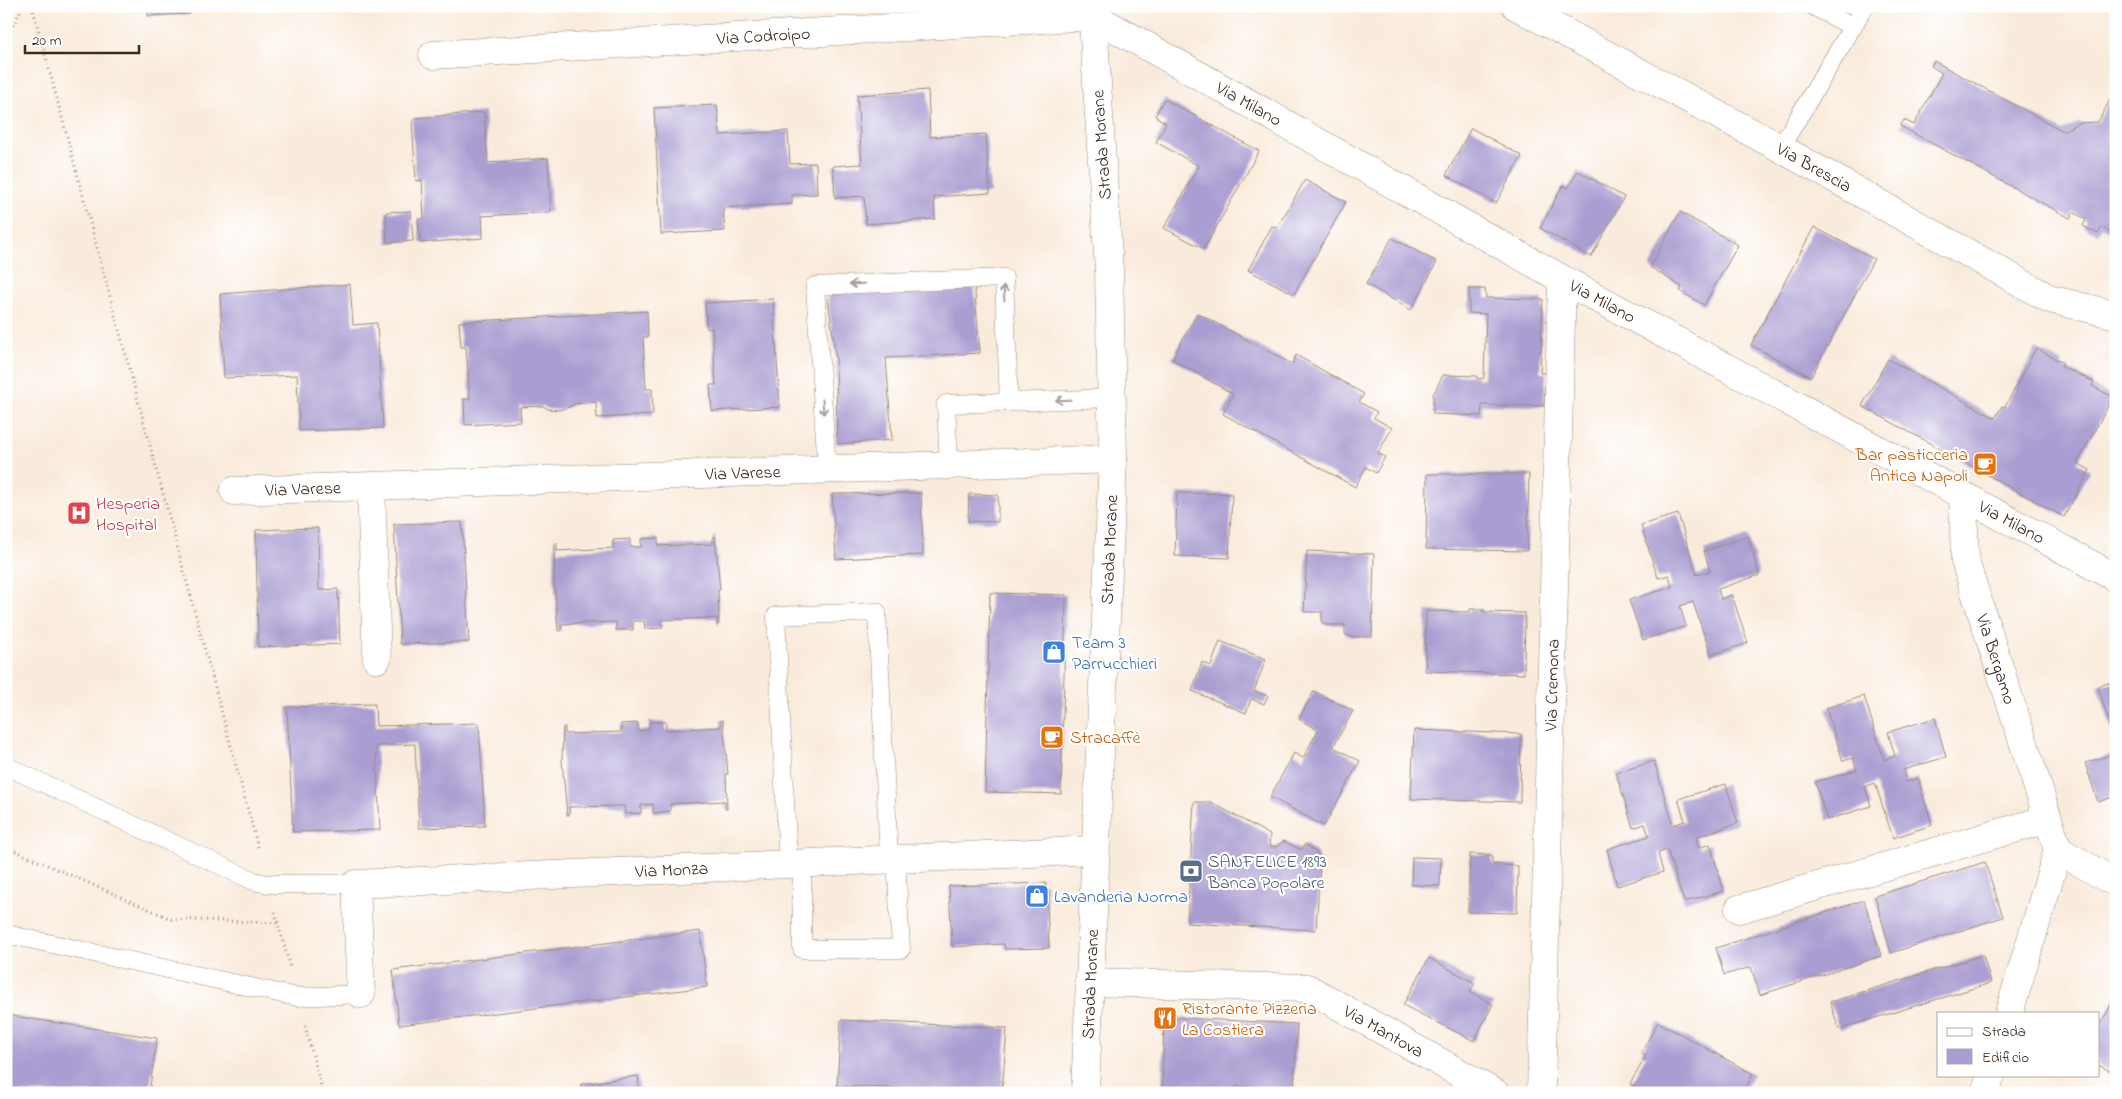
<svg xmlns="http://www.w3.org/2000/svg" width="2122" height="1099" font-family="'Indie Flower',sans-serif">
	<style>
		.building { fill: #aa9dd1 }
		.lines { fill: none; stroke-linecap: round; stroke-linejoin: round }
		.lane-casing { stroke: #9a8a7c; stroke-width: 19 }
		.street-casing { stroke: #9a8a7c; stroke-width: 29 }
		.secondary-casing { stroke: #9a8a7c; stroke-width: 29 }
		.path { stroke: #9a8a7c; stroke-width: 3; stroke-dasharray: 1 4; stroke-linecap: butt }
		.lane { stroke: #fff; stroke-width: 18 }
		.street { stroke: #fff; stroke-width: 28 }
		.secondary { stroke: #fff; stroke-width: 28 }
		.oneway { stroke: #a79f9a }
		.labels { text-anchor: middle; stroke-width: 4.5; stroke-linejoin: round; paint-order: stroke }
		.street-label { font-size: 18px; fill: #3b2a1e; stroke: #fff }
		.food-label { font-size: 18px; fill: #c56008; stroke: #fff; text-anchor: start }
		.health-label { font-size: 18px; fill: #be3a42; stroke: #fff; text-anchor: start }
		.shop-label { font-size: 18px; fill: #366cbe; stroke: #fff; text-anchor: start }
		.service-label { font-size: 18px; fill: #4e5e75; stroke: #fff; text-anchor: start }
	</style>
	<rect width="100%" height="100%" fill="#fff"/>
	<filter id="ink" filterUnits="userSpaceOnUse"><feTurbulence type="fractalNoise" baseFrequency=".02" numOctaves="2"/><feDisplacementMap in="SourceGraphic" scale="10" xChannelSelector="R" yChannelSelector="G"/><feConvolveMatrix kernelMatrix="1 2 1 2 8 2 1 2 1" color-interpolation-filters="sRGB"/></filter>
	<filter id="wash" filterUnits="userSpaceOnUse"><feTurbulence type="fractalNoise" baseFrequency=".0096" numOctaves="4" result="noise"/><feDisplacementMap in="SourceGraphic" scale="20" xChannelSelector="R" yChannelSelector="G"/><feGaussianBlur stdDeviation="1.12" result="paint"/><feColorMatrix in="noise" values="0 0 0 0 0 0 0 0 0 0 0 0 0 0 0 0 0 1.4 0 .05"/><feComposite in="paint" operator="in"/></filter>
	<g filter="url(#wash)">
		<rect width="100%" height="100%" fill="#f9ebdb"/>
		<g id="blocks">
			<path class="building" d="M148,6H190V14L148,16Z
				M1934,61L2063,131L2078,123L2098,122L2116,89L2114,235L2102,227L2098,234L2083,226L2086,219L2073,212L2070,218L1900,126L1904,120L1914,125L1942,73L1931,66Z
				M928,90L930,137L986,134L990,193L934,197L935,219L866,224L864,196L835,198L833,166L862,164L857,95Z
				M1164,99L1259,151L1204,249L1164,228L1199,166L1156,142L1166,123L1155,116Z
				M717,105L720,135L788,131L790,164L816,163L817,194L792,195V204L723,208L725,231L661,234L654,108Z
				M484,112L488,163L548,158L551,212L482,216L483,238L420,243L418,219H424L422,180L416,181L412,122L415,118Z
				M1471,128L1522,156L1496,203L1446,175Z
				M1578,171L1624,197L1591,257L1540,228L1563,185L1568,188Z
				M1305,180L1346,202L1294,294L1248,270L1272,226L1277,228Z
				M411,211L413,241L387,243L386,212Z
				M1680,212L1738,245L1704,305L1680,291L1682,287L1650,267Z
				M1814,227L1874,259L1811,377L1751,345Z
				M1392,238L1437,262L1411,310L1366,284Z
				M974,281L980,353L886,358L892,440L837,444L836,359L827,291Z
				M350,284L353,325L377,323L383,428L299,431L297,375L224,378L220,294Z
				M1469,289H1485L1486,298L1543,299L1540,373H1546L1544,406L1482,405L1481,416L1433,414V395L1443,375L1477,376V379L1484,378L1486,314L1469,313Z
				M773,299L780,407L712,411L710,385H716L712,328L707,329L705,303Z
				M647,311L648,337H643L646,389H652L653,415L597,418L596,402L574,404L569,407L559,410L548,409L543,406L520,407L521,422L465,425L464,399H470L466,347H461L459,322Z
				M1197,313L1292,364L1296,355L1364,394L1359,402L1377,412L1374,418L1392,428L1378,453L1385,457L1376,473L1366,467L1355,487L1223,414L1233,394L1172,359Z
				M2036,348L2063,363L2061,366L2094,382L2092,386L2113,397L2077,463L2090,470L2064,517L1862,406L1888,359L1995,418L2002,406L2005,407Z
				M1427,474H1529L1527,551L1426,549Z
				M921,493L923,555L836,559L832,494Z
				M1177,493L1232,494L1229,558L1175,556Z
				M969,494L998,495V522L968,521Z
				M1678,514L1697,575L1710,571L1704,551L1748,536L1759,575L1718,589L1721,599L1732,595L1748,643L1711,655L1693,602L1680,606L1686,626L1643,640L1629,600L1672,587L1669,575L1658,578L1641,525Z
				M462,522L469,642L400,644L394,524Z
				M318,528L319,590L338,589L340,644L258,647L256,530Z
				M715,536L720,590H718L719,624L717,625V618L661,620L662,628L645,629L644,621H633V630H616V622L561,624V631H558L554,578L555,543H557V551L613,548V540L630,539V547H641V539L658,538V546L713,544V537Z
				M1307,551L1374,554L1372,637H1352L1345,634V625H1326L1322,623V612H1304Z
				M990,593L1066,595L1061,794L985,792Z
				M1470,609H1483V612L1525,613L1524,674L1425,671L1426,611L1470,612Z
				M1220,641L1266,659L1254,691L1268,696L1264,704L1251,699L1246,713L1192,691L1202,662L1211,666Z
				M2116,681V741H2115L2098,686Z
				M1314,691L1353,711L1333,747L1360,761L1324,826L1270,797L1294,753L1303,758L1318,730L1299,719Z
				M1864,696L1884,760L1895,756L1888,732L1935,718L1946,757L1903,770L1906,782L1918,778L1932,825L1893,838L1875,783L1865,787L1871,806L1827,820L1815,782L1857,770L1853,758L1843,761L1826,708Z
				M375,704L376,726L479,723L485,826L419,828L415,744L376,746L380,830L293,832L287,707Z
				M721,720H723L728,774H726L727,809H725V801L670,804V811L653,813V804L641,805V813L625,814L624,806L569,807V815H567L562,761L563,727H565V734L621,732V724L638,723V731L649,730V722H666V730L721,727Z
				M1414,730L1521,734L1520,802L1411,799Z
				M2116,753V796L2098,802L2085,763Z
				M1654,761L1673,825L1685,821L1678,799L1726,784L1738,823L1696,837L1699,848L1710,844L1724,891L1684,902L1667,850L1658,853L1663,872L1617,886L1607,849L1649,836L1645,824L1633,828L1616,773Z
				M1194,802H1211L1270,835L1269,846L1276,847L1284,841L1301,850L1305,844L1317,853L1320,864L1316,930L1187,923Z
				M1470,854L1492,855V864L1518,866L1517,913L1468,912Z
				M1412,857L1441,858L1440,886L1411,885Z
				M1985,862L2003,917L1891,953L1875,896Z
				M1046,883L1049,948L1005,949L1004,944L952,947L949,886Z
				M1864,900L1881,956L1760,995L1751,967L1724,975L1716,948Z
				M700,931L707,987L399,1025L393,970Z
				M1983,955L1991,983L1839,1029L1830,1002Z
				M1429,958L1475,983L1470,992L1493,1004L1474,1041L1403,1005Z
				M2116,996V1074L2098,1065V1029Z
				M6,1015L157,1038L149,1093H6Z
				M1164,1017L1297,1024L1294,1090L1236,1086L1230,1093H1162Z
				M841,1020L1007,1028L1002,1093H939L940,1090L837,1086Z
				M1658,1022L1753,1074L1743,1093H1646L1630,1084L1646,1056L1641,1053Z
				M638,1076L640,1093H582L581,1084Z"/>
		</g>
	</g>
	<g filter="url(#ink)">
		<use href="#blocks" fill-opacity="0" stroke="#9a8a7c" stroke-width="1"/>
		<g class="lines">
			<g class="lane-casing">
				<path id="lane" d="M1813,6L1853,27
					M1780,148L1865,6
					M949,465L946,404L1009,402
					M827,469L815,286L1004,278L1009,402L1112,398
					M6,766L254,881L268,884H356
					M788,864L776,616L877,612L889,859
					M802,864V949H901L896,859
					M6,934L297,997L361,994"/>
			</g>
			<g class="street-casing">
				<g id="street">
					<path id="s1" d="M1516,6L1780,148L2050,299L2116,315"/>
					<path id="s2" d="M433,55L1093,16L1562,279L2116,578"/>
					<path d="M371,487L377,659"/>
					<path id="s3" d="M234,491L1113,459"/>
					<path id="s4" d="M1963,496L1965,561L2058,850L2009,1013"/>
					<path d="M2058,850L2116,883"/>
					<path d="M1739,909L2048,819"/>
					<path id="s5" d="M1089,982L1307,988L1495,1093"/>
					<path id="s6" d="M361,994L356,884L1095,850"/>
					<path id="s7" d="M1541,1093L1562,279"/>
					<path d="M1985,1093L1991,1075"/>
				</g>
			</g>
			<g class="secondary-casing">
				<g id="secondary">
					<path id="s8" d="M1085,1093L1113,459L1109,270L1092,6"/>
				</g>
			</g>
			<path class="path" d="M32,6L259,851
				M6,39L23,6
				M6,847L171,919L278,923
				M275,912L290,967
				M305,1026L323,1093"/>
			<use href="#lane" class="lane"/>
			<use href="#street" class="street"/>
			<use href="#secondary" class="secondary"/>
		</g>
		<defs><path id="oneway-shaft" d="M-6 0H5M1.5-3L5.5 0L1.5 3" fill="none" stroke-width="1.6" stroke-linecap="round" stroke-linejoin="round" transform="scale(1.25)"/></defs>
		<g class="oneway">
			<use href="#oneway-shaft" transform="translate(857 284) rotate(178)"/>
			<use href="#oneway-shaft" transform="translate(1004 293) rotate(-93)"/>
			<use href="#oneway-shaft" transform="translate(1063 400) rotate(178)"/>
			<use href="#oneway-shaft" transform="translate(823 407) rotate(86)"/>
		</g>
	</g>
	<defs>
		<g id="cafe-square" transform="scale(1.25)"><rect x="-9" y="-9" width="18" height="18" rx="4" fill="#e8710a" stroke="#fff"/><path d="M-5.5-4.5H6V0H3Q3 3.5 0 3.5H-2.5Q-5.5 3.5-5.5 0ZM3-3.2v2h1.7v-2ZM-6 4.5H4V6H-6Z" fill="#fff"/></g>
		<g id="hospital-square" transform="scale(1.25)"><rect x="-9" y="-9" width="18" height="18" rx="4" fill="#e0444e" stroke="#fff"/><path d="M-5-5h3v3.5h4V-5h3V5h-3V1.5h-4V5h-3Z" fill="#fff"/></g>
		<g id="shop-square" transform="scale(1.25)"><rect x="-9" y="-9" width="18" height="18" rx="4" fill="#3f7fe0" stroke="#fff"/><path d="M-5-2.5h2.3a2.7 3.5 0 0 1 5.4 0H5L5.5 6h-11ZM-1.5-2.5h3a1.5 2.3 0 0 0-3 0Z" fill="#fff"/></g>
		<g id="bank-square" transform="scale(1.25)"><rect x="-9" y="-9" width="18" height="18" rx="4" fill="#5c6f8a" stroke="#fff"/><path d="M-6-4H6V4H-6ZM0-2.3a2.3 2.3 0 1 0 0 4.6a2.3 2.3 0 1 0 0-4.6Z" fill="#fff"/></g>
		<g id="restaurant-square" transform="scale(1.25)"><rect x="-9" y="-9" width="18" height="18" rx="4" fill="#e8710a" stroke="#fff"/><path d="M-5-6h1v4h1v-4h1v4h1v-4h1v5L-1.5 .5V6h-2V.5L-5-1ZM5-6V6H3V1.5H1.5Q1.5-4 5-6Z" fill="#fff"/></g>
	</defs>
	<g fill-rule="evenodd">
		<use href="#cafe-square" x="1985" y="464"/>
		<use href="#hospital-square" x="79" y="513"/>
		<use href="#shop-square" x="1054" y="652"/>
		<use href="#cafe-square" x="1052" y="737"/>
		<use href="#bank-square" x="1191" y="871"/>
		<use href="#shop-square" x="1037" y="896"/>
		<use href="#restaurant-square" x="1165" y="1018"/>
	</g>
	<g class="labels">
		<g class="street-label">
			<text dy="6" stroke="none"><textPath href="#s2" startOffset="331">Via Codroipo</textPath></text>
			<text dy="6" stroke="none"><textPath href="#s2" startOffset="840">Via Milano</textPath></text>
			<text transform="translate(1101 145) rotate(-94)" y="6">Strada Morane</text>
			<text dy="6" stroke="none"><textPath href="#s1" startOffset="339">Via Brescia</textPath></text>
			<text dy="6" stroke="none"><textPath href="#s2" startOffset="1245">Via Milano</textPath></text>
			<text dy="6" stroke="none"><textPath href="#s3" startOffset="509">Via Varese</textPath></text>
			<text dy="6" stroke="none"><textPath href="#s3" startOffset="69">Via Varese</textPath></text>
			<text dy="6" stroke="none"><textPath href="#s2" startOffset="1710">Via Milano</textPath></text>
			<text dy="6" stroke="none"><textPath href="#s8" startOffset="544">Strada Morane</textPath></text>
			<text dy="6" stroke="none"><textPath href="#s4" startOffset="168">Via Bergamo</textPath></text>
			<text dy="6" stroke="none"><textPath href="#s7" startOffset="408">Via Cremona</textPath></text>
			<text dy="6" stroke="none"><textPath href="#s6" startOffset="426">Via Monza</textPath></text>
			<text dy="6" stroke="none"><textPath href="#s8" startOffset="109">Strada Morane</textPath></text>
			<text dy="6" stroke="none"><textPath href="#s5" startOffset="306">Via Mantova</textPath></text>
		</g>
		<g class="food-label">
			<text x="1968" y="460" text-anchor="end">Bar pasticceria<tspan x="1968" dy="21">Antica Napoli</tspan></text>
			<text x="1070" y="743">Stracaffè</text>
			<text x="1182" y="1014">Ristorante Pizzeria<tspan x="1182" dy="21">La Costiera</tspan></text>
		</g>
		<g class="health-label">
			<text x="96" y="509">Hesperia<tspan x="96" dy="21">Hospital</tspan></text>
		</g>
		<g class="shop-label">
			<text x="1072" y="648">Team 3<tspan x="1072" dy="21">Parrucchieri</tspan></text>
			<text x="1054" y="902">Lavanderia Norma</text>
		</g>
		<g class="service-label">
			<text x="1208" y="867">SANFELICE 1893<tspan x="1208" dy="21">Banca Popolare</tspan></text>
		</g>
	</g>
	<rect width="2122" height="1099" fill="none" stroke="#fff" stroke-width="25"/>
	<rect x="1937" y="1012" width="162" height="65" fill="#ffffff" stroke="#b1aaa5"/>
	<rect x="1947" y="1028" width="25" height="8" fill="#ffffff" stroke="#b1aaa5"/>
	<text x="1982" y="1036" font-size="15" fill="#3b2a1e">Strada</text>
	<rect x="1947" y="1049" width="25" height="15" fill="#aa9dd1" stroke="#b1aaa5"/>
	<text x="1982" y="1062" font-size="15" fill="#3b2a1e">Edificio</text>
	<path d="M25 45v8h114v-8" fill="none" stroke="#3b2a1e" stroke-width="2.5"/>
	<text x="32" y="45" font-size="15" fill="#3b2a1e" stroke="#ffffff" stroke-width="4" paint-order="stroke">20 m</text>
</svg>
